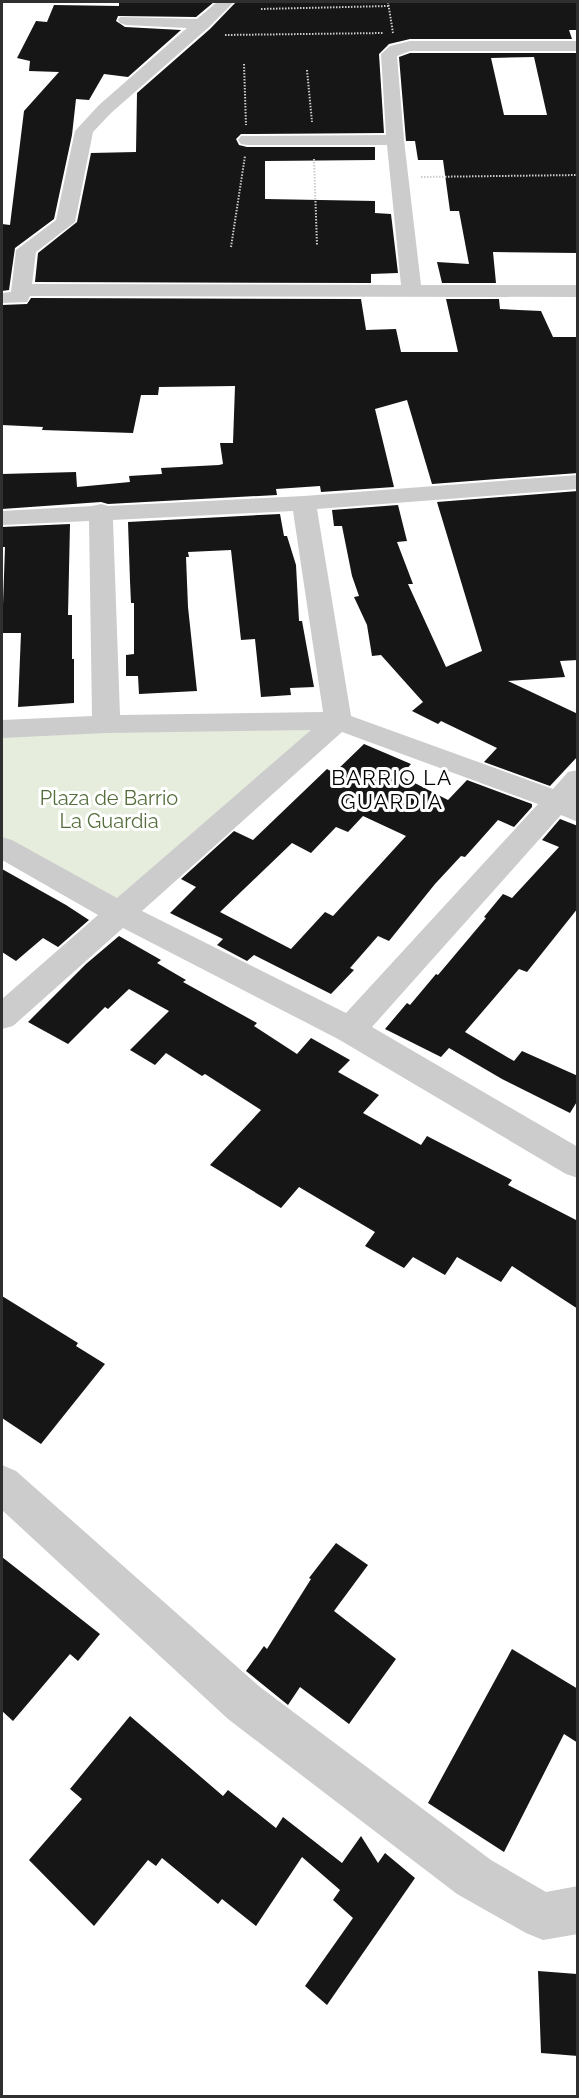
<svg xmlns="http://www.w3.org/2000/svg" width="579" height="2098" font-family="Raleway,sans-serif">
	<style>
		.green { fill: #e6eddd }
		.building { fill: #161616; fill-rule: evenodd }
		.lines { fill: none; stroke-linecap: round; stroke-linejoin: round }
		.path { stroke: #ccc; stroke-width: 2; stroke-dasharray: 1.5 1.5; stroke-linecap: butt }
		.street { fill: #ccc; fill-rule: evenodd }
		.labels { text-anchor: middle; stroke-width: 6; stroke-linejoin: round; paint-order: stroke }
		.park-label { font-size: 20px; fill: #546d3b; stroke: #fff }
		.neighbourhood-label { font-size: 21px; letter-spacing: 1.5px; fill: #000; stroke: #fff }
	</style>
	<rect width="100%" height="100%" fill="#fff"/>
	<path class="green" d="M338,721L121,914L2,847V729L106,724Z"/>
	<path class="building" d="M119,2H214L196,17L118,16L116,21L125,27L181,30L128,77L104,74L89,100L76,99L72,135L54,219L15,248L9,290L2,291V224L10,225L24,111L59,72L29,71L30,61L17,58L36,21L47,22L54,5L119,6Z
		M236,2H578V30H569L572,39H410L389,44L379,54L384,133L241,134L236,139L239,145L247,147H375V160L265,161V199L375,201V213L391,214L398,273L371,274V283L35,282L38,253L77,222L91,153L136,152L137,93L210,29Z
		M410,53H577L578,253L493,252L496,283H442L437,262L469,264L459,211H450L443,160H418L415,141H406L399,57ZM534,57L547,115H504L491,58Z
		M31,298L361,299L366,330L396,329L401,352H458L446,299H499L500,309L541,311L553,337H578V473L432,484L407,400L375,409L394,487L321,492L320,486L276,489L277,495L108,504L101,502L2,509V474L76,472L77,487L130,482L129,476L162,474L161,468L219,465L223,464L220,443H233L235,386L159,387L158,395H141L133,433L42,430L43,427L2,425V305L27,304Z
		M578,491V660L560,661L565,677L508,681L578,714V756L550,786L484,762L497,748L441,721L438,724L412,711L423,702L381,655L372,656L367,625L354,597L359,596L352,576L342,526H334L332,510L398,505L407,541L397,542L413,584H408L446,667L482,651L437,502Z
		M280,514L284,536H287L296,565L299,621H302L314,687L290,688L291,695L261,697L255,639L241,640L231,550L188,552L189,557H186L188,607L197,691L139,694L138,676H126V655L134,654V603H131L130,581L128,522Z
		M70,524L68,615H72V659H74V703L18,707L21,633H2L5,547H2V527Z
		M364,744L411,764L401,776L448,800L467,780L532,804V807L514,827L498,820L465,857L461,856L435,884L389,941L378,936L350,968L354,970L331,994L254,955L247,961L217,945L223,939L170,913L196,887L181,879L234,831L253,840L327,769L334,773ZM363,816L406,836L333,916L325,912L291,949L220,912L292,843L311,853L336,827L348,832Z
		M560,819L578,826V908L527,972L519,969L465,1032L514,1061L522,1051L578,1076V1100L570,1113L502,1079L449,1048L441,1057L385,1029L407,1003L410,1005L436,974L438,975L486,918L484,917L503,894L512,898L559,847L542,840Z
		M2,869L66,905L89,920L58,947L43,938L16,961L2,952Z
		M119,936L161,960L157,963L186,980L183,982L257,1023L254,1026L297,1054L311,1038L350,1060L338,1072L379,1095L363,1113L421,1145L427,1136L512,1180L508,1185L578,1221V1309L512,1266L501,1282L457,1257L445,1275L413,1257L404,1268L365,1246L375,1232L299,1187L281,1208L210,1165L261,1110L205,1074L202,1076L166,1053L155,1065L130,1050L169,1011L129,989L108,1009L105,1007L68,1044L28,1022L86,964Z
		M2,1296L78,1343L76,1346L105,1364L41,1444L2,1418Z
		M336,1543L368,1565L334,1611L396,1659L349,1724L300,1687L288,1705L246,1671L264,1646L267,1649L311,1579L309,1578Z
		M2,1557L100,1634L78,1661L70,1654L13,1721L2,1711Z
		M512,1649L578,1689V1743L564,1734L504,1852L428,1803Z
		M130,1716L223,1796L228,1790L276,1828L283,1817L342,1863L361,1836L378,1863L385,1853L415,1878L327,2005L305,1986L353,1918L333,1900L340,1890L302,1857L256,1926L222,1899L218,1904L162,1858L156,1866L148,1860L94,1926L29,1860L82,1799L70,1789Z
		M538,1971L577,1974L578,2056L541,2053Z"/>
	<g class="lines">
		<path class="path" d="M388,2L393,33
			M261,9L389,6
			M225,35L384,33
			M244,64L246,125
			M307,70L312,122
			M314,159L317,245
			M421,177L578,175
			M231,247L245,156"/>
		<path class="street" d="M217,2H234L209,27L111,113L93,132L75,222L36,252L32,284L401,285L387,145H247L241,144L238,140L241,136L386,135L381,54L390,46L410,41H578V51H410L397,56L404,140L421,285H578V297L30,296L27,302L2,303V293L11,292L16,250L56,220L75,131L99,105L187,28L126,25L120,23L118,20L120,17L197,19Z
			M578,475V489L317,509L351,716L553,789L568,772L578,770V822L561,815L372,1027L578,1147V1178L566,1174L338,1039L123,928L13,1026L2,1029V999L98,915L2,860V837L12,840L117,898L311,730L106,733L2,738V720L92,716L89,521L2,525V511L92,506L101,504L108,506L304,496ZM293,511L323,712L120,715L113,520ZM342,732L538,804L346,1013L142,911Z
			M2,1465L16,1471L260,1687L491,1860L546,1892L578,1886V1934L543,1940L526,1933L457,1894L228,1719L2,1510Z"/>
	</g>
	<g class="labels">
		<g class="park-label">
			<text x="109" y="805">Plaza de Barrio<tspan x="109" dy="23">La Guardia</tspan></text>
		</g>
		<g class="neighbourhood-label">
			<text x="392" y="785">BARRIO LA<tspan x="392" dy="24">GUARDIA</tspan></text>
		</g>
	</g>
	<rect width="579" height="2098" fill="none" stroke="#2f2f2f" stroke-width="6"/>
</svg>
